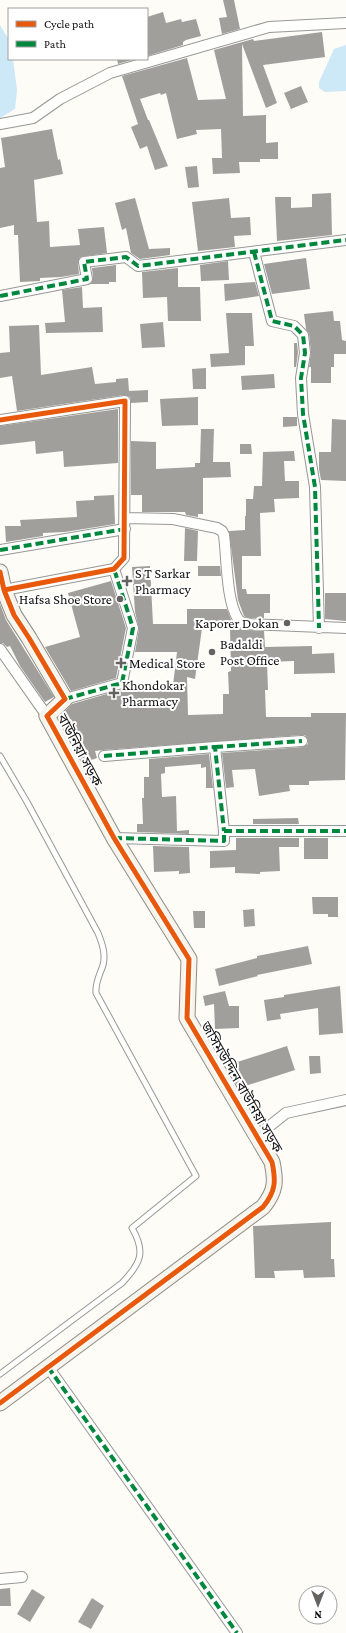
<svg xmlns="http://www.w3.org/2000/svg" width="346" height="1633" font-family="'Crimson Pro','Noto Sans Bengali',serif">
	<style>
		.water { fill: #cde8f7 }
		.building { fill: #a19f9c; fill-rule: evenodd }
		.lines { fill: none; stroke-linecap: round; stroke-linejoin: round }
		.lane-casing { stroke: #979795; stroke-width: 7 }
		.street-casing { stroke: #979795; stroke-width: 12 }
		.secondary-casing { stroke: #8e8d8b; stroke-width: 17 }
		.lane { stroke: #fffffe; stroke-width: 5 }
		.street { stroke: #fffffe; stroke-width: 10 }
		.secondary { stroke: #f6f4eb; stroke-width: 15 }
		.quiet { stroke: #00873e; stroke-width: 4; stroke-dasharray: 8 4; stroke-linecap: butt }
		.cycleway-casing { stroke: #fff; stroke-width: 8 }
		.cycleway { stroke: #e8590c; stroke-width: 5 }
		.poi-dot { fill: #646362; stroke: #fff; stroke-width: 1.5 }
		.labels { text-anchor: middle; stroke-width: 4; stroke-linejoin: round; paint-order: stroke }
		.poi-label { font-size: 14px; fill: #111; stroke: #fff; text-anchor: start }
		.street-label { font-size: 14px; fill: #111; stroke: #fff }
	</style>
	<rect width="100%" height="100%" fill="#fdfcf7"/>
	<path class="water" d="M0,25L9,40V59H13L17,90L15,109L0,118Z
		M346,45V91L325,92L319,88V82L334,49Z"/>
	<path class="building" d="M223,0H234L240,29L222,34L219,18L227,17Z
		M163,12L166,23L181,19L182,22L196,19L201,36L186,40L183,42V45L147,56V17Z
		M322,32L325,57L263,65L277,103L266,108L242,44L243,116L266,115V143L278,142V159H260V162H239L240,173L213,174L212,158H222L221,129L196,130L197,134L177,139L166,93L161,95L160,93L140,99L148,120H149L168,166L155,170L147,146L140,149L131,127L138,124L122,76L187,58L198,100L226,99L214,50L253,39L254,41Z
		M117,59H135L118,64Z
		M301,86L308,102L291,109L284,93Z
		M52,129L58,160L60,159L63,174L34,180L37,222L49,221L50,247L80,245L78,229L104,227L107,253L80,257L78,263L79,274L61,277L40,278V281L20,282L18,235H14V225L0,228V168L5,167L1,138Z
		M197,166L199,187L188,188L185,167Z
		M331,193L332,235L277,241L275,197H291V208L312,207V194Z
		M135,198L149,249L170,248V255L140,259L131,253L126,228L122,230L115,203Z
		M229,198L231,218L250,217L251,235L234,236L235,247L198,251L192,202Z
		M306,258L310,289L272,294L264,264Z
		M228,261L229,280L201,281L200,265Z
		M116,265V282H109V284H91L93,278L92,268Z
		M178,268V287H200L201,321H168L167,297L143,298L142,272Z
		M255,282L259,296L225,301L224,284Z
		M82,287L83,308L102,307L103,332L46,333L45,323L65,322L62,290Z
		M333,311L334,321H340L342,340L346,341V354H334V367H331V383H311V367H309L311,352L309,334L306,329L304,314Z
		M226,313H252L254,346H245V365L211,367L210,354L229,353Z
		M163,322L165,347L142,348L140,324Z
		M39,325L41,375L92,367L95,384L116,382V379L128,378L129,391L148,390V402L131,403L130,397L124,395L17,411L12,376L0,378V353L10,352L9,326Z
		M294,343H297L298,353L296,367H294Z
		M206,368V389H193L192,369Z
		M274,374L275,388L242,390L241,376Z
		M198,397V425L162,426L160,399Z
		M118,409V463L64,467L63,451L36,454L35,441L0,445V426Z
		M283,417H297V426L283,427Z
		M332,419L346,420V481L321,480L319,469V452H331Z
		M201,429H214L213,462H230L231,477L203,478V514H198V517L186,515L185,512H142V495H131V441L156,442V469L195,467V463H200Z
		M240,444H251L252,454H240Z
		M294,451L295,461H284L285,481H299V498L274,499L275,512L260,513L261,556H242V589H246L247,594H270V613H264V618H247L244,616L238,600L229,531L245,530V516H246V499H253L254,486H262L263,452Z
		M114,495L115,524L65,532L43,533V536L6,542L5,526H21L20,520L77,517L76,501L94,500V496Z
		M185,528L198,531L197,561H184Z
		M150,566L153,624H187V609H227L232,622L238,628L246,630L264,631L265,647L312,646V654L334,653L335,673L294,674V661L267,662L268,690H265L266,717H311V713H346L345,780L309,781V785H289L290,791L259,796L255,769L232,770L234,787L226,788L222,753L303,747L308,744V740L305,735H302L103,750L95,751L97,758L83,763L74,746L69,730L65,711L72,704L124,689L128,686L173,685L177,652H135L139,629L135,612L132,567ZM202,628H230L231,671L228,672L229,694H223V714L188,715L187,677L195,679Z
		M198,566H220L221,576H198Z
		M111,581L126,628L116,678L71,691L45,647L80,637L68,593Z
		M325,593H346V621L325,619Z
		M0,604L6,620L54,697L45,702L20,666L10,646L7,647L3,643H0Z
		M209,754L213,788H206V767L201,768V764L165,767V773L161,774L162,797L176,796L177,831L189,830V834L137,832V824H143L142,798H144V777H149V759Z
		M298,818L299,824H253V819Z
		M236,838H299V847H279L280,871L260,872V874L235,873V867L210,868V851L236,850Z
		M304,838H328V859H304Z
		M153,846L189,847L190,873L179,874V871L154,872Z
		M312,897H338V917H328V914H313Z
		M254,909L255,926L244,927L243,910Z
		M193,911H205V928H194Z
		M308,946L312,964L257,975L258,976L219,986L215,969L257,958V956Z
		M340,986L343,1033L319,1035L318,1008L280,1014L281,1019L267,1021L264,1000L284,997V995Z
		M225,991L229,1006H239V1028L215,1029L214,1004L205,1006L203,996Z
		M287,1046L295,1070L239,1088L232,1077L228,1065Z
		M309,1056H320L321,1073L310,1074Z
		M331,1222V1259H334L335,1277L304,1278L303,1270L274,1271L275,1278H255L253,1226Z
		M10,1588L11,1606H0V1589Z
		M32,1589L45,1597L30,1622L17,1614Z
		M92,1598L104,1606L91,1629L78,1622Z"/>
	<g class="lines">
		<g class="lane-casing">
			<path id="lane" d="M0,756L27,802L98,933C102,943 106,954 103,965C100,975 95,982 96,993L196,1176L132,1228C146,1252 141,1263 122,1283L0,1374"/>
		</g>
		<g class="street-casing">
			<path id="street" d="M0,124L33,118L60,99L110,73L269,27L346,23
				M254,252L272,321L294,326L303,335L305,353L301,378L303,414L315,487L319,628
				M0,296L87,279L84,262L126,257L138,266L346,240
				M0,420L125,401L124,558L114,569L4,590
				M125,518L173,519L217,528L222,531L224,535C227,558 226,600 238,619C240,622 243,623 246,624L346,628
				M0,550L125,529
				M0,649L47,716
				M65,699L122,683L133,628L114,569
				M215,747L302,741
				M104,756L215,747L224,831
				M114,838L224,841V831H346
				M257,1136L286,1113L346,1100
				M48,1367L237,1633
				M0,1579L22,1577"/>
		</g>
		<g class="secondary-casing">
			<path id="secondary" d="M0,572L4,590L14,615L29,638L65,699L47,716L114,838L189,959L187,1018L272,1162C276,1181 276,1191 263,1207L0,1403"/>
		</g>
		<use href="#lane" class="lane"/>
		<use href="#street" class="street"/>
		<use href="#secondary" class="secondary"/>
		<path class="quiet" d="M254,252L272,321L294,326L303,335L305,353L301,378L303,414L315,487L319,628
			M0,296L87,279L84,262L126,257L138,266L346,240
			M0,550L125,529
			M65,699L122,683L133,628L114,569
			M215,747L302,741
			M104,756L215,747L224,831
			M114,838L224,841V831H346
			M48,1367L237,1633"/>
		<g class="cycleway-casing">
			<path id="cycleway" d="M0,420L125,401L124,558L114,569L4,590
				M0,572L4,590L14,615L29,638L65,699L47,716L114,838L189,959L187,1018L272,1162C276,1181 276,1191 263,1207L0,1403"/>
		</g>
		<use href="#cycleway" class="cycleway"/>
	</g>
	<g class="poi-dot">
		<path d="M125 575h4v4h4v4h-4v4h-4v-4h-4v-4h4z"/>
		<circle cx="120" cy="599" r="4"/>
		<circle cx="287" cy="623" r="4"/>
		<circle cx="212" cy="652" r="4"/>
		<path d="M119 657h4v4h4v4h-4v4h-4v-4h-4v-4h4z"/>
		<path d="M112 687h4v4h4v4h-4v4h-4v-4h-4v-4h4z"/>
	</g>
	<g class="labels">
		<g class="poi-label">
			<text x="135" y="578">S T Sarkar<tspan x="135" dy="16">Pharmacy</tspan></text>
			<text x="112" y="604" text-anchor="end">Hafsa Shoe Store</text>
			<text x="279" y="628" text-anchor="end">Kaporer Dokan</text>
			<text x="220" y="649">Badaldi<tspan x="220" dy="16">Post Office</tspan></text>
			<text x="129" y="668">Medical Store</text>
			<text x="122" y="690">Khondokar<tspan x="122" dy="16">Pharmacy</tspan></text>
		</g>
		<g class="street-label">
			<text transform="translate(80 750) rotate(62)" y="5">বাউনিয়া সড়ক</text>
			<text transform="translate(242 1087) rotate(60)" y="5">জসিমউদ্দিন বাউনিয়া সড়ক</text>
		</g>
	</g>
	<rect x="8" y="8" width="140" height="52" fill="#ffffff" stroke="#a0a0a0"/>
	<rect x="16" y="21" width="20" height="6" fill="#e8590c" stroke="#a0a0a0"/>
	<text x="44" y="28" font-size="12" fill="#111111">Cycle path</text>
	<rect x="16" y="41" width="20" height="6" fill="#00873e" stroke="#a0a0a0"/>
	<text x="44" y="48" font-size="12" fill="#111111">Path</text>
	<g transform="translate(318 1605) rotate(180)"><circle r="19" fill="#ffffff" stroke="#a0a0a0"/>
	<path d="M0-3L7 15L0 10L-7 15Z" fill="#646362"/>
	<text y="-6" font-size="11" font-weight="bold" text-anchor="middle" fill="#111111">N</text>
	</g>
</svg>
